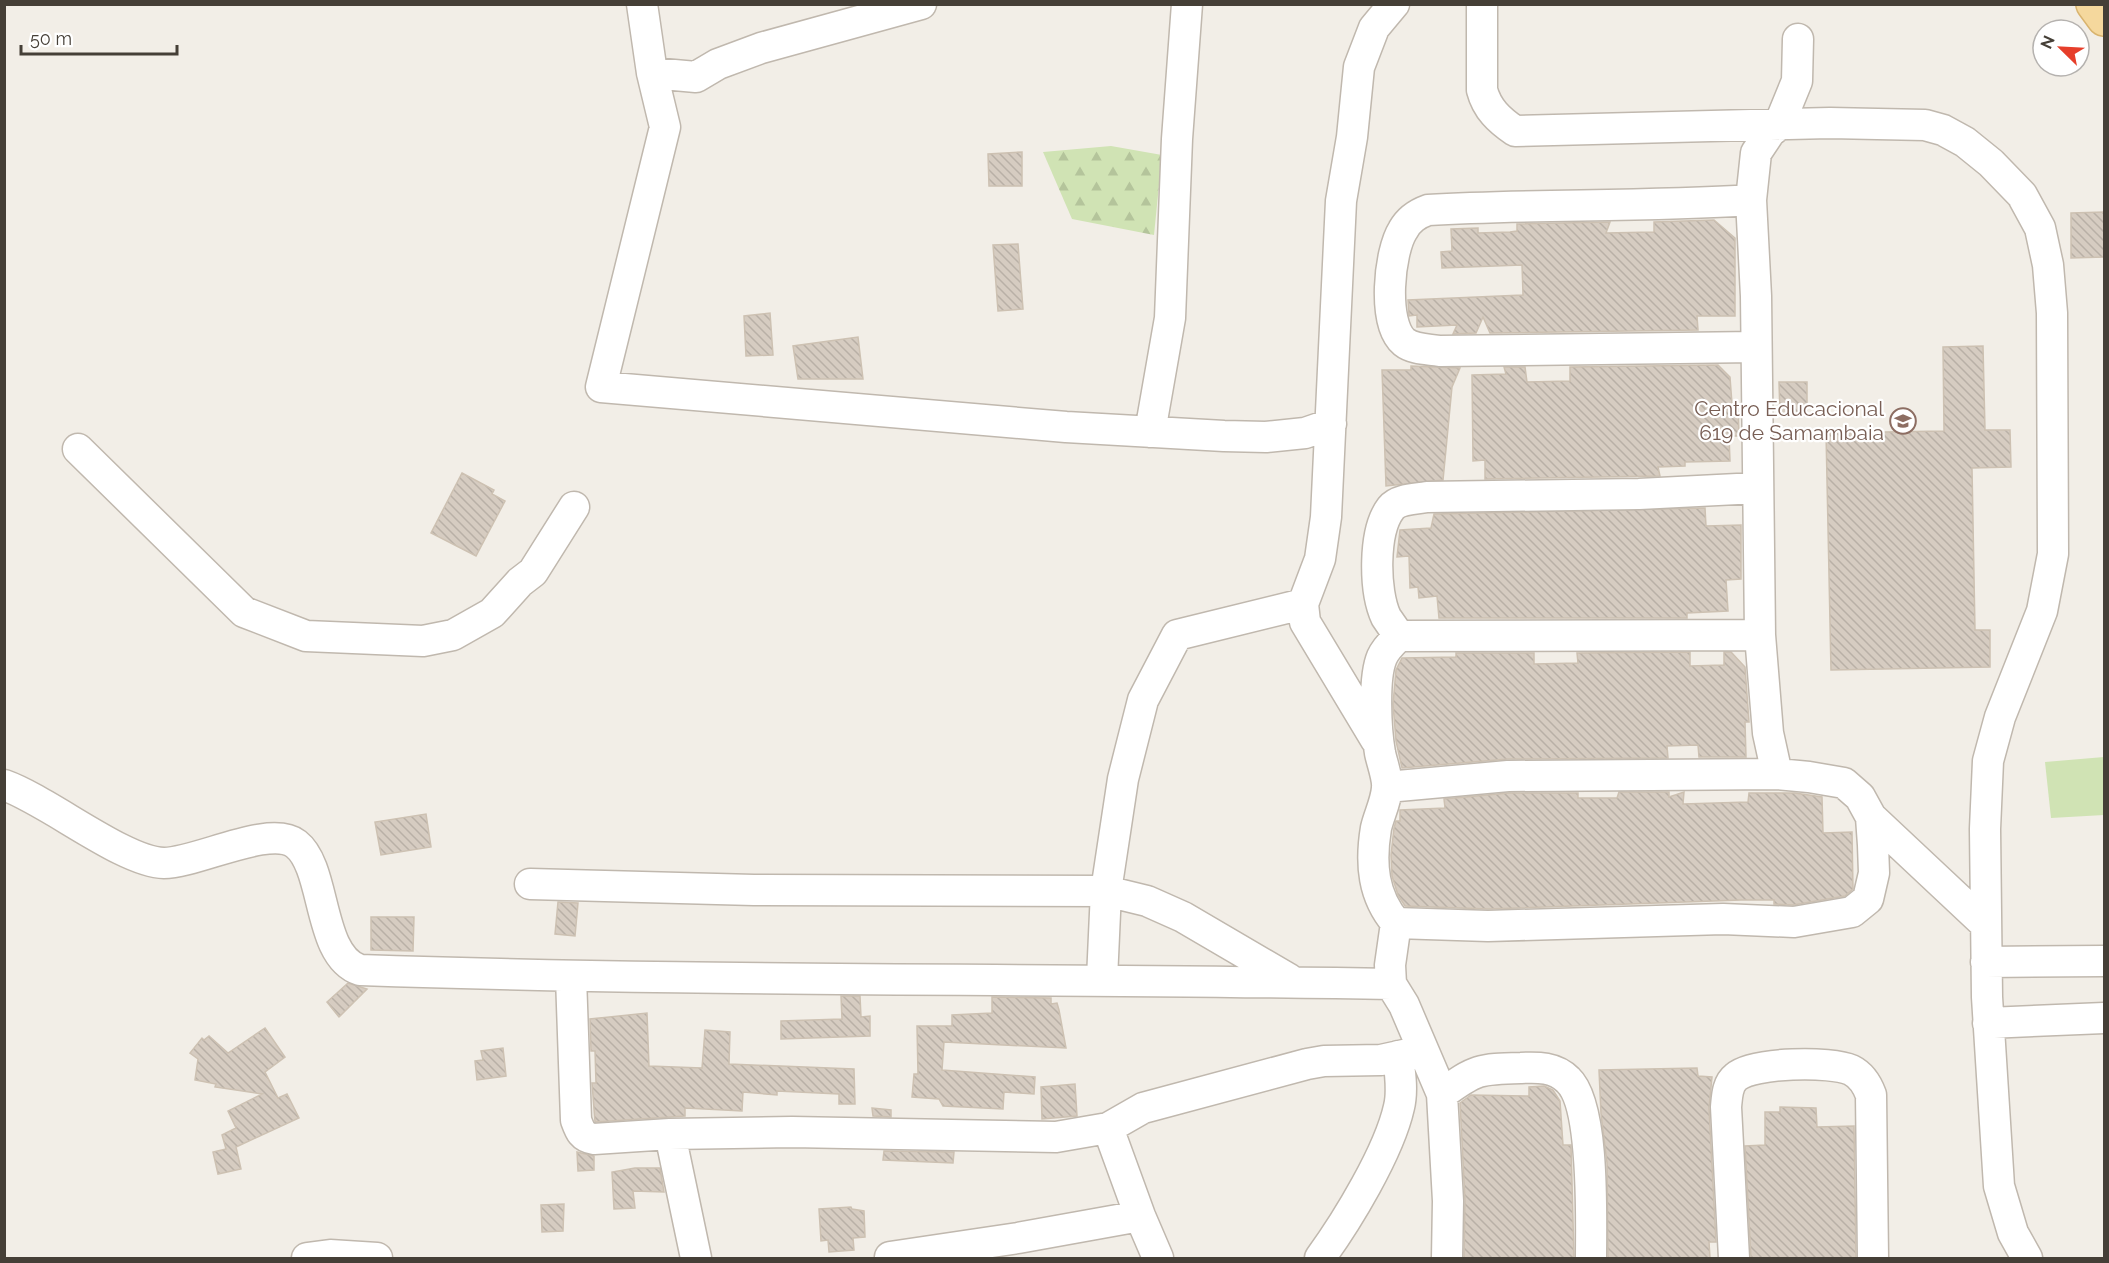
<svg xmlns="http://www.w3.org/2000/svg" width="2109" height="1263" font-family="Raleway,sans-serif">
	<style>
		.forest { fill: url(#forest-firs) }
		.park { fill: #d0e3b4 }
		.building { fill: url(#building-back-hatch); stroke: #cdc1b2; stroke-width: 1.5 }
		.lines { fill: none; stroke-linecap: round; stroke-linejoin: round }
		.minor-casing { stroke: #c0b8ae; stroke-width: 33 }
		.major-casing { stroke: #d9b46f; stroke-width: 36 }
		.minor { stroke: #fff; stroke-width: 30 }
		.major { stroke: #f5d89d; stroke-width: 33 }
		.labels { text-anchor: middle; stroke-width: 4.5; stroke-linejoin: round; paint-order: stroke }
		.education-label { font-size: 21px; fill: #785e54; stroke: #fff; text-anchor: end }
	</style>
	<defs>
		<pattern id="forest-firs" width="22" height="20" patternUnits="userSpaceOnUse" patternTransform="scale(1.5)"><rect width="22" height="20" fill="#d0e3b4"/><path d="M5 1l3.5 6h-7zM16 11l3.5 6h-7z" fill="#b4c49b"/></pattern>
		<pattern id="building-back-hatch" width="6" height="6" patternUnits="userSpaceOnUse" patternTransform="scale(1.5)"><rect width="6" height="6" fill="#d6ccc1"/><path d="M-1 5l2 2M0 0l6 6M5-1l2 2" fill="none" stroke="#b9b0a6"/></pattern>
	</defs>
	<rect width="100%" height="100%" fill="#f2eee7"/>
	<path class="forest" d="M1111,146L1162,155L1154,235L1072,219L1043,152Z"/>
	<path class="park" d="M2104,757V815L2051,818L2045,762Z"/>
	<path class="building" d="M1022,152V186H989L988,154Z
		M2104,212V257L2071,258V213Z
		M1714,220L1735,238V316H1697L1698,330L1490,333L1483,317L1476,333L1453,334L1457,325L1417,327V315L1409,316L1408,300L1523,295L1522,265L1442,268L1441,252L1452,251L1451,229L1478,228V233L1510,232L1517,231V224L1610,222L1606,233L1654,232V222Z
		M1018,244L1023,309L998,311L993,245Z
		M770,313L773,355L746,356L744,316Z
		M858,337L863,379H798L793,346Z
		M1983,346L1985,430H2010L2011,467L1972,468L1975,630H1990V667L1831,670L1826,433L1944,431L1943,347Z
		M1718,365L1730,377L1732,404H1738L1739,436H1729L1730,461L1685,462V466L1658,467L1660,476L1485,479V460L1473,461L1472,375L1506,374L1504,367H1525L1527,382L1570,381V367Z
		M1411,366L1460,368L1452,387L1443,480L1386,486L1382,370H1411Z
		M1779,382H1807V416L1780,415Z
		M462,473L494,490L492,494L505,501L476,556L431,533Z
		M1705,508L1706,526L1741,525V579L1726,580L1728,611L1687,613V618H1439L1437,596L1419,598L1418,587L1410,588L1409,556L1397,557L1400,530L1431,528L1434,514Z
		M1690,652V666L1724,665V652H1731L1745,667L1749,722H1745L1746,757H1699L1698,745L1667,746L1668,758L1508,759L1402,768L1396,741L1393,704L1396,670L1402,658L1456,657V653H1534V664L1578,663L1577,653Z
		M1619,792H1669V797L1684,792L1683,804L1748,802L1749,793H1795L1822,797L1823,833L1852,832L1853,889L1845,896L1793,905L1774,904V900H1741L1488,909L1405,906L1398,895L1392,876L1391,855L1394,828L1396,821H1400V810L1445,808L1444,799L1509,793H1578V798H1617Z
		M426,814L431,847L381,855L375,822Z
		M558,902L578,903L575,936L555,934Z
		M371,917H414L413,951L371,950Z
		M348,983L367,989L339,1017L327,1002Z
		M841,996H860L861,1017L870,1016V1036L781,1039V1021L842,1019Z
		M992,997L1051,998V1004L1057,1003L1059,1010L1066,1048L944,1042L942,1070L1035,1077L1034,1094L1004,1092L1003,1109L943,1106L939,1099L912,1097L914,1074H918L917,1026H952V1015L992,1013Z
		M647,1013L649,1066L702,1068L705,1030L730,1032L729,1064L854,1069L855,1104H839V1094L777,1091V1095L743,1092L742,1111L685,1108V1116L595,1122L592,1083H596L595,1051H591L590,1019Z
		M265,1028L285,1057L265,1072L278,1098L287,1094L299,1118L236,1147L241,1169L218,1174L213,1152L226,1149L222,1135L236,1128L228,1111L262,1094L215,1087L216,1084L195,1080L198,1059L190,1053L202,1038L204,1040L209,1036L228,1053Z
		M503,1048L506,1076L477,1080L475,1061L483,1060L481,1051Z
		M1697,1068L1698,1076L1712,1077L1709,1108L1716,1242H1709L1710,1258H1608L1607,1163L1601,1114L1599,1070Z
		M1075,1084L1077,1116L1042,1119L1041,1087Z
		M1544,1086L1553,1090L1560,1101L1563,1145H1571L1574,1258H1464L1465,1200L1460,1103L1471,1095L1529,1096V1087Z
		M1780,1107L1816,1108L1817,1127L1854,1126L1856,1258H1751L1745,1146L1765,1145V1112H1780Z
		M872,1108L891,1110V1117L873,1116Z
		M884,1151L954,1152L953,1163L883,1160Z
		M577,1152L594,1156V1170L578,1171Z
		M635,1168H660L664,1192L633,1191L635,1208L614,1209L612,1172Z
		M564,1204L563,1231L542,1232L541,1205Z
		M851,1207L852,1209L864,1211L865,1237L853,1238L854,1250L829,1252L828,1240L821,1241L819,1209Z"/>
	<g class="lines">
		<g class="minor-casing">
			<path id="minor" d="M642,4L652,73L665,127L601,387L1066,427L1224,436L1266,437L1305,433L1331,424
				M1482,4V90C1487,109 1499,120 1515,131L1830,123L1925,125L1943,130L1965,142L1991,163L2022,195L2040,228L2048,265L2052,313L2053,554L2042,611L2000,717L1988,761L1985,829L1987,997L1999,1186L2013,1233L2027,1258
				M652,73L696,77L718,64L761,48L921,4
				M1751,200C1643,207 1535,204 1428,210C1417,214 1409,219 1403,230C1389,252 1382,323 1404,342C1414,350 1429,349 1440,351L1755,347
				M1150,432L1170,318L1177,139L1187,4
				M78,449L244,612L306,636L423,641L453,635L492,613L520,582L533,572L574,507
				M1757,488L1639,494L1427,497C1416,499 1398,499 1391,508C1373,531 1374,591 1386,617C1390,623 1395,630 1399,636L1760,635
				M1376,740L1305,622L1303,604L1320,559L1326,517L1341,201L1352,137L1359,67L1374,28L1394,4
				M1777,774L1768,733L1760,635L1756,296L1751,200L1756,153L1770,132L1779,125L1797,81L1798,39
				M4,785C49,801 123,862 164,863C197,863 270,824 296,844C327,868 317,956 360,970C704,982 1048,978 1391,984
				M1387,787L1508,776L1777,774L1809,777L1844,783L1860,797L1871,817L1873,845L1874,873L1868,899L1852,912L1794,922L1723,919L1488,926L1396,923C1373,896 1370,864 1376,828C1379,815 1386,802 1387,788C1388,778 1382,763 1380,753C1376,730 1373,678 1382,657C1386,648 1393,642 1399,636
				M1871,817L1984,923
				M530,884L754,890L1106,891L1147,901L1183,917L1289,979
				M1396,923L1390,965L1391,984L1404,1005L1442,1094L1448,1201L1447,1258
				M1986,962L2104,961
				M571,977L576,1120C580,1131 582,1137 594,1139L670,1134L792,1132L1056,1137L1108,1128L1143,1108L1307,1064L1324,1061L1381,1060L1422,1051
				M1102,979L1106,891L1123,779L1143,700L1177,635L1303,604
				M1988,1023L2104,1018
				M1442,1094C1476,1069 1479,1069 1521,1068C1538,1067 1555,1067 1568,1080C1595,1105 1591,1220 1591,1258
				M1108,1128L1140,1216L1158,1258
				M670,1134L696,1258
				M890,1257L1018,1238L1140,1216
				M307,1258L330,1255L377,1258
				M1320,1258C1347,1221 1389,1152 1399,1107C1403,1091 1400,1072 1398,1056
				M1734,1258L1726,1107C1727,1097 1727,1084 1736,1077C1753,1062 1831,1061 1851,1070C1861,1075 1867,1084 1871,1095L1873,1258"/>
		</g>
		<g class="major-casing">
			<path id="major" d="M2093,4L2104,19"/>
		</g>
		<use href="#minor" class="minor"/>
		<use href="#major" class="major"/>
	</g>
	<defs>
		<g id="school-ring" transform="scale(1.35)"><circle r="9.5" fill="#fff" stroke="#8d6e63" stroke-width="1.5"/><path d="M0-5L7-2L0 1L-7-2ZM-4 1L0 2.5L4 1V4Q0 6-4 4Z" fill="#8d6e63"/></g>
	</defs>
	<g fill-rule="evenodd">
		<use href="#school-ring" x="1903" y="421"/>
	</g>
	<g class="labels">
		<g class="education-label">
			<text x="1884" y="416">Centro Educacional<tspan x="1884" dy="24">619 de Samambaia</tspan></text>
		</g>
	</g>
	<rect width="2109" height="1263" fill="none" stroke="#453f37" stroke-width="12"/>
	<g transform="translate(2061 48) rotate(294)"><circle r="28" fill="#ffffff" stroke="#b5b2af" stroke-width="1.5"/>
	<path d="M0-4.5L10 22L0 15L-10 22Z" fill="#e63e2a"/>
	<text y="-9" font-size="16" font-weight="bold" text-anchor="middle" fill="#453f37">N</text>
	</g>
	<path d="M21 45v9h156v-9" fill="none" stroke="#453f37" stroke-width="3"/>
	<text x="30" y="45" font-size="18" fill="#453f37" stroke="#ffffff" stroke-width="4.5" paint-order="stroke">50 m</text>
</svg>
